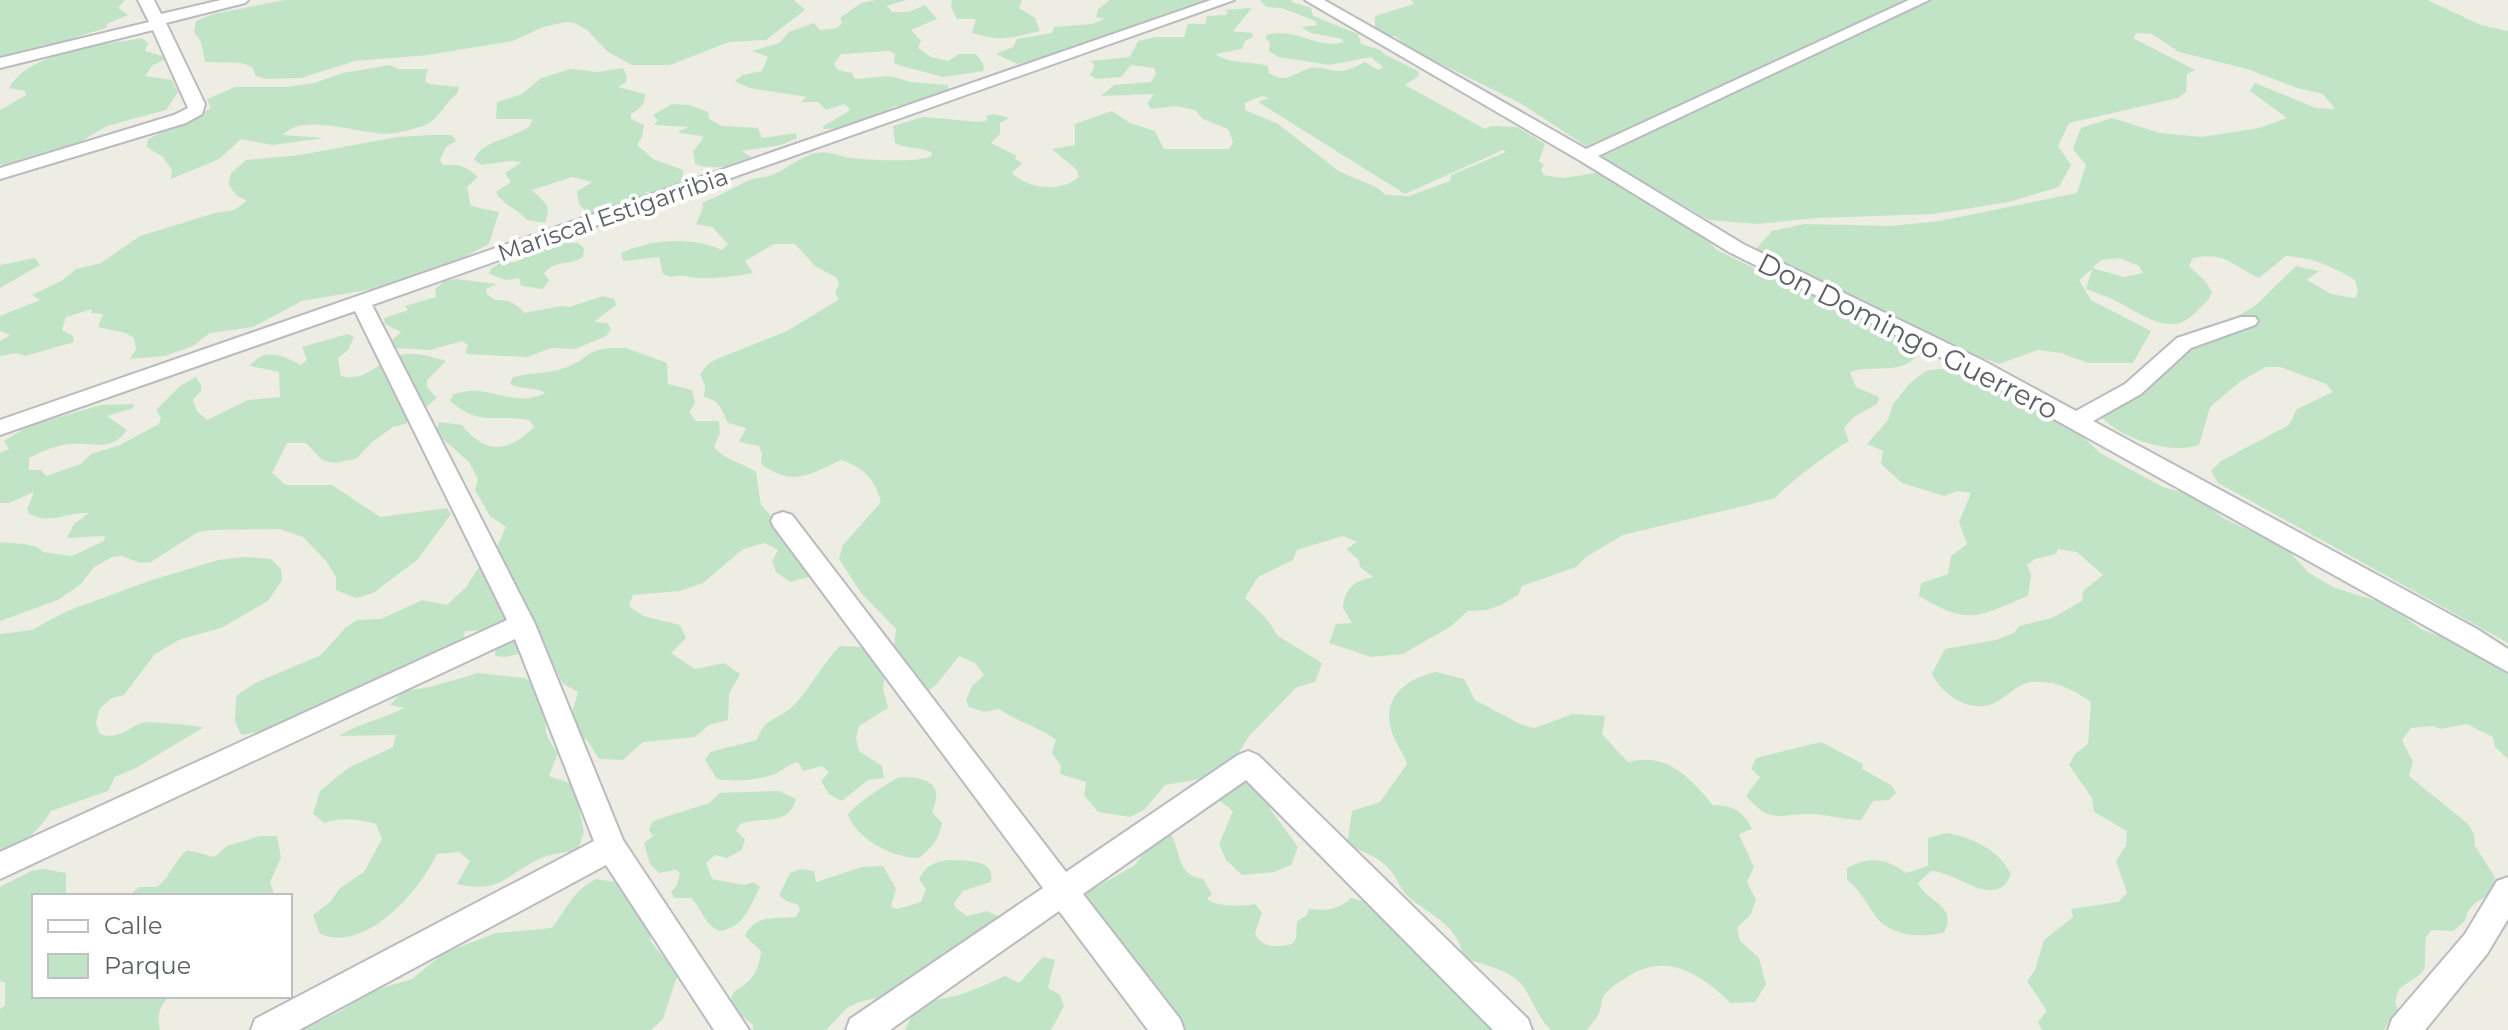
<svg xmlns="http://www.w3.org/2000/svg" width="2508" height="1030" font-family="Montserrat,sans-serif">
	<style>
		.green { fill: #c2e4c6; fill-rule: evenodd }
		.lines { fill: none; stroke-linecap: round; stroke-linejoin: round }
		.minor-casing { stroke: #b9bbc0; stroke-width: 4 }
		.minor { fill: #fff; fill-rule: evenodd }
		.labels { text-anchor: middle; stroke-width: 8; stroke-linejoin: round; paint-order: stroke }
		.far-street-label { font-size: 24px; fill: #5c5f64; stroke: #fff }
		.street-label { font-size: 28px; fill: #5c5f64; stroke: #fff }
	</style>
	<rect width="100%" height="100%" fill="#eeede4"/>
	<path class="green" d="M0,0H125L118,8L128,15L107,24L106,28L0,61Z
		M285,0H794L805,10L766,40L729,42L670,65H632L608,52L587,30L574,23L566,22L543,27L513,41L428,55L355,61L301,78L266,79L256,76L252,67L242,63L205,62L201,42L194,32L196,21L214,14Z
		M876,0H906L887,6L892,12H908L925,5L937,19L911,30L921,41L918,48L931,57L948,61L959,54H976L983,63L984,71L943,77L898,65L894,63L895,54L889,51L841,54L834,64L838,70L852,73L855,79L890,76L911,82L948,85L949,90L947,93L913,105L895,106L851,128L823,129V126L848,112L850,109L844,104L826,110L818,102H800L807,97L749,88L735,81L742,75L762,71L768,57L752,51L779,43L789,32L814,23L820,30L837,28L842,23L840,18L861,3Z
		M952,0H1022L1019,8L1035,18L1040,31C1009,38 1003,42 972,33L976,19H957L951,7Z
		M1110,0H1219L1135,30L1108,34L1104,39L1073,45L1062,53L1017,64L996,54L1013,47L1017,39L1052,33L1054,27L1092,24L1105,19L1096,17L1098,9Z
		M1260,0H1293L1291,2L1311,8L1313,16L1358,34L1361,44L1381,50L1384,54L1418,71L1419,76L1405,85L1485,129L1491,126L1517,127L1545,144L1539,161L1544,165L1541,170L1544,175L1563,178L1602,172L1620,188L1647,198L1664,214L1699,233L1717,250L1774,278L1830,299L1904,337L1917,347L1919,354C1899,377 1875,363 1850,372L1856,387L1879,397L1877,404L1854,417L1844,428L1849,441C1838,446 1780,489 1776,498L1623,535L1586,557L1576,567L1522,586L1518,595L1501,605L1487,610L1468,611L1450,627L1403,654L1371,657L1329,643L1336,624L1352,623L1343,608C1344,589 1355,580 1373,577L1360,567L1359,560L1346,549L1357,542L1343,536L1297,550L1293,560L1258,577L1245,598L1266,618L1278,636L1322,663L1315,682L1297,687L1250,735L1234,760L1207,778L1165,785L1144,810L1130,817L1098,812L1084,795L1086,782L1060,774L1061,766L1052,753L1056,740C1039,727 1018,722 999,709L985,712L969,707L966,700L972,686L984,675L975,663L959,656L937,684L916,700L893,653L896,629L861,593L839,559L843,545L881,502C875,479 863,467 841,460C808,475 793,487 761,464L762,454L759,446L739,442L746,428L728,423C721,409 721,401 704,397L705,386L700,374L708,364L719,358L787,331L838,300L835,292L839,284L837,278L815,266L795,244H774L745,261L753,273C736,276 716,279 698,278C688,277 682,274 671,277L663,274L659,257L623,261L621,253C650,239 693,236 722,250L728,244L712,227L696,224L703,208L702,203C718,196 732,189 747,181C756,177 768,178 777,173C789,167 803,155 816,153C829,150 839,157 852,158C870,160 917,163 932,156L931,152C919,147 907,149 895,143L893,126L923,117L980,122L988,120L986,116L994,114L1009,118L1000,123V134L991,143L1017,156L1015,159L1022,163L1012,173C1028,189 1061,193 1079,177L1077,170L1052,149L1075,145V124L1112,111L1130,123L1155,131L1164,149H1229L1233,142L1228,129L1203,119L1195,110L1176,106L1152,109L1147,104L1154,94L1101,96L1114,85L1151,82L1156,74L1154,68L1131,65L1121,77L1096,79L1090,75L1095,66L1091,61L1130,57L1138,41L1156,37H1184L1188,24H1205L1207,16L1226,15L1228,12L1224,10L1252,8L1233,31L1252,33L1253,37L1245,41L1242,49L1215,54C1234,65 1247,60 1268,66L1269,73C1287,85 1295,72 1310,68C1321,66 1331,72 1341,71C1348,71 1358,65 1365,62L1378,70L1383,67L1371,57L1330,65L1278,57L1269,51L1270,43L1265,38L1267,35C1295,26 1316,50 1343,42L1342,39L1311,33L1301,27L1317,25L1315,21L1282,8L1266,7ZM1262,96L1268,98L1258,102L1405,194L1503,150L1506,152L1451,175L1450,181L1409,196L1386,195L1376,187L1340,172L1278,124L1245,110V103Z
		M1411,0H2427L2481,25L2508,31V643L2218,483L2211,471L2221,461L2289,425L2297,409L2333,392L2326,384L2280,367H2266L2241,381L2210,407L2199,445C2170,456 2111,436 2095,409L2101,398L2256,305L2296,266L2319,271L2307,280L2331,294L2355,298L2358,292L2355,280C2332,266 2313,258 2286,256L2259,278C2232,266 2226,251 2193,258L2189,266L2206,282L2212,292C2208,302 2203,304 2196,312C2171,339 2142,314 2116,301C2106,296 2096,293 2086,289L2092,269L2079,280L2091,300L2151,331L2133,363H2088L2061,353L2038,350L1999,364L1951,346L1756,249L1772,231L1804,224L1890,226L1940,221L2077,193L2086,165L2073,149L2081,128L2112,118L2160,133L2202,137L2259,128L2287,118L2250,91L2255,83L2316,108L2335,109L2323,94L2297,88L2247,69L2179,52L2152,34L2137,33L2133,38L2195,70L2187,74L2186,92L2178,98L2069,123L2058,146L2071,165L2059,187L2009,202L1933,214L1816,218L1757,224L1709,220L1624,171L1520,103L1413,50L1395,36H1387L1375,29V16L1414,4ZM2119,258L2139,266L2143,273L2124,277L2092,268L2101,260Z
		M142,38L148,43L145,51L169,58L153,65L145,76L172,80L178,92L166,110L107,126L68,149L8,167L0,164V110L26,95L25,91L9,88C30,51 103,45 142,38Z
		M390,65L399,69H428L425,81L429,84L459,87L458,93C445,102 438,121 423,126C411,130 398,133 386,134C360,134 302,112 283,135L324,138L272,145L241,139L219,159L171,179L172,170L163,157L147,147L148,139L211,108L207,99L235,87H286L314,83L343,73Z
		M623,68L627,77L626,82L618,87L645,94C646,105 639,109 631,114V119L644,125L642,137L637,145L653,159L683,170C684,191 662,193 646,192L641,201L603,212L581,214L584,209L579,204L577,191L592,182L572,177L532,190C545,203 552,204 545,223L527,220C518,208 503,206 496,192L511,182L505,173L522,162L510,161L481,165L474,159C484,139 513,139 530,126L532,119H496L497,102L522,94L541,78L571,69L598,72Z
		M672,104L689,105L708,112L709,119L722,126L758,128L762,138L796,133L797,138L781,145L742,151L756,160C738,165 713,171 695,164L693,151L703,139L702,136L681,133L678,131L689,127L654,125L658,120L653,115Z
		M432,135H452L456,141L446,147L440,160L443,165C459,164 466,166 478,177L467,187L471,206L499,212L489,244L466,256L453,268L391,286L302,301L253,327L210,333L193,346L165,356L130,359L136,349L134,338L126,333L98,327L103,314L91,313L92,309L66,317L62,330L73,336L74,342L25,356L16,353L0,356V341L10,335L0,331V316L40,300L32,295L61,281L76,269L101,263L140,236L215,213L234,210L247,201L237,196L228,184L231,173L246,160L300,155L397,137Z
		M566,242L578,243L584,248L583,257C570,266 554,259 544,274L549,280L543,289L521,286L519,278L506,280L489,274L491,269L500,263L516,262L532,250Z
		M35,258L40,265L0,288V265Z
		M456,279L497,284L486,289L487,294L495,300C508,300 516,302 524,313L561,306L569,307L603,296L614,299L616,305L594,322L607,323L611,329L606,336L575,349L551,348L527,357L465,354L468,345L462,341L430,350L396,348L390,342L401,332L385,324L384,318L408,310L405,306L436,297L435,289L445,281Z
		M348,334L354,337L348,350L338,358L341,376C367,383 378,360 400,355C413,351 434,357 446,361L427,380V387L437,398L405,424L393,427L372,442L356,459L334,463L322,460L306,443H287L272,473L286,485H332L380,517L447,508L451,514L417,560L373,593L356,598L336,590V577L326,561L303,537L280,529L212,530L198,532L151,562L140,563L122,556L112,557L94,567L81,584L58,600L0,621V542L25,544L37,547L43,552L72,556L104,541L105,536L67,538L74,524L89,513C67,512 50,525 29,514L27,509L34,492L9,503H0V453L9,449L4,441L28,426L101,405L134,404L133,408L107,416L127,430C111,453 94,442 71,444C56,445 43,451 29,458V470H41L46,476L81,464L91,454L120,445L159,424L161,418L156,410L180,386L196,377L201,385V391L193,400L197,411L207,420L248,400L280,397L279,372L250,366C264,346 285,356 301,365L307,360L302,347Z
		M610,348H626L667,363L668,384L692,390L695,403L689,412L696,421H719L720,433L714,447C726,461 741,462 756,472L761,505L805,554L809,577L790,582L776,572L772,561L778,550L765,543L743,549L703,583L680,591L633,595L629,606L643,616L680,625L686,638L671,653L695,669L724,663L740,674L729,694L728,720L709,725L695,737L643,742L623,760L599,759L587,740L566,734L578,692L563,684L549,656L522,653L506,657L495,656L497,630L465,631L464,637C447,649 427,656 408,665C356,691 300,727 241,735L235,721L236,696L255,683L321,655L345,628L357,620L381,619L422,600L447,605L467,586L480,565L496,549L506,527L490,516L475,490L478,479L469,462L436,433L439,422L462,425C487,456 508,452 534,427L529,420C493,413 482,428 450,401L453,394C462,392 471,390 480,391C502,394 523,405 545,393C536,386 520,390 510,384L513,377C532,372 552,374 570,366C588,358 585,351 610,348Z
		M1939,369C1965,370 2013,385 2029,407L2075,429L2100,453L2163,487L2198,497L2223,518L2285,547L2309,573L2335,588L2387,604L2421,629L2458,643L2490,661L2508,675V759L2495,747L2493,737L2467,724L2441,729L2432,726L2411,728L2402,740L2413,762L2409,776L2468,824L2474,834L2475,846L2495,877L2491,895C2477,900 2468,906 2465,921L2453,931L2432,930L2426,937C2422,977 2434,965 2399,989L2395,1002L2399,1013L2392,1016L2384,1030H2042L2038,1022L2047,1011L2027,981L2035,970L2044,940L2073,917L2071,909L2118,902L2127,893L2116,861L2126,845L2127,831L2094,812L2092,798L2069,765L2075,754L2088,744L2091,702C2074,690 2055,680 2032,682C2016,684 2009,696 1994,703C1971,714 1941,695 1932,673L1945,649L1996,640L2014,633L2019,626L2052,618L2082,601L2083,591L2103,575L2077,552L2058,549L2056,554L2035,559L2027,565L2031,575L2028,596C1977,617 1969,626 1919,596L1921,583L1948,574L1951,556L1967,544L1959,522L1971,493L1957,491L1944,496L1902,483L1881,464L1883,451L1867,444L1888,420L1893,404L1911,382L1926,371Z
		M245,557L271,559L281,569L282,580L268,601L221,628L181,639L155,654L124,695L112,698L100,708L96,723L100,734C117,740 127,729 141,723C147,720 194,726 204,727L136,768L115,777L108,791L51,811C38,832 24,844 0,851V634L32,630L67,611L152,580L218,560Z
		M840,646L863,647L886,665L883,689L888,708L859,726L856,738L859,751L882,766L884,778L868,780L842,801L829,794L821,781L829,772L822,766L803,771L798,762C787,764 780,774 769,776C753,780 733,782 717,779L705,760L710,752L757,740C764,717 777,721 793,706C811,688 822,664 840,646Z
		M1436,672L1464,679L1475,700L1520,724L1534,728L1573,714L1605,716L1602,734L1628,762C1667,752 1689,777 1713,805C1732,805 1744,811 1752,829L1739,834L1754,867L1747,882L1756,900L1751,914L1737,928L1740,941L1759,958L1766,984L1755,1002L1731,1003C1701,975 1667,951 1627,977C1619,982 1607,989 1603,997C1602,999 1601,1007 1600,1009C1599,1017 1592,1023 1587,1030H1551C1537,1017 1534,1002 1523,986C1511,970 1483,965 1464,958C1457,926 1436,918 1412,900C1401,892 1398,879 1390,870C1380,857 1361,851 1347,845L1352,811L1380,802L1407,764C1403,752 1394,741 1391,729C1382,697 1407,678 1436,672Z
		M478,673L524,678L534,683L549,713C542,731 547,738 558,753L549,776L575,785L584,833L577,851C564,852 550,854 539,859C505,876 499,894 457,884L470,861L459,852L437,854C419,891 367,953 320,934L313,915L330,902L340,888L364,872L382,839L376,824C357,819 344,817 324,823L313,814L320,791L348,768L393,747L396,735L339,736C360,722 382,720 404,708L390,705L403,691L430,687Z
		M1821,742L1863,764L1862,769L1891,785L1896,793L1889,800L1873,801L1861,820C1843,820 1827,814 1809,814C1776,814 1772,825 1746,796L1760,777L1751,769L1756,758Z
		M899,777C923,777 946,781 932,812L942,823C939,840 932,847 919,858C895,859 856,839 848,815C851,807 889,782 899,777Z
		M1257,779L1274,799L1270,809L1298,847L1291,865L1274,872L1242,875L1226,860L1219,844L1233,811L1216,798L1242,780Z
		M779,791L796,799C789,827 762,816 740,824L736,831L745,839L742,850L727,858L715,855L706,863L712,879L744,885L754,882L760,887C749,908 744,928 719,931C704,924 702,909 691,898H674L671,892L677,885L680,873L676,870L659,873L650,864L644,843L653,836L649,830L653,821L709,803L720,793Z
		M1170,833C1182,850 1175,875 1203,879L1212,894L1207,899C1217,907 1242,907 1255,904L1262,913L1255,933C1262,949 1279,947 1292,944L1296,938L1297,921L1306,916L1309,909C1324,911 1339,910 1351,898L1372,903L1501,1030H1162L1107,976L1094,958L1082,904L1088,892L1135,865L1146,849Z
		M1946,833C1972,837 1998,849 2011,874C1996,912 1957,871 1931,871L1918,883C1926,902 1959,906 1944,932C1922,939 1888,936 1874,914C1864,900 1861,891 1847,880V868C1869,856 1887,858 1906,873L1928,866V838Z
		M260,836H277L281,858L270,882L275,896H129L139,887H157C171,876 174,861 187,850L214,857L227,846Z
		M949,860C965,861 996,858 991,882L963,891L954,903L956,908L967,916L987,911L1002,918L970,945L956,947L943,953L929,968L890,995L859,1002L847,1008L826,1030H753V1025L743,1017L733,1016C727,984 739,994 752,977C758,970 760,960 761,951L745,936C755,914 775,919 796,917L800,909L797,904L786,901L779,895L790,873L801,869L814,871L816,882L862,867L883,866L896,889L891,907L898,909L921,902L926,889L919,879C925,866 936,861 949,860Z
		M44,869L66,873V896H34V996H169C159,1008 157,1015 160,1030H0V1009L5,1005V982L0,981V887L31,871Z
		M596,879L615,882L627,893L649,926L651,942L678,974L663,1019L651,1030H302L341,1011L368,992L412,979L444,953L496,933L552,928C567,909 572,891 596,879Z
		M1043,957L1055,960L1048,988L1060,995L1064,1006L1051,1030H905C918,998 933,1002 962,994C976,989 991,982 1005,976L1019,983Z"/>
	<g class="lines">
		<g class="minor-casing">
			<path id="minor" d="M138,0H154L161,14L221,0H248L245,3L166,23L205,104L202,114L186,123L0,179V168L174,115L188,108L153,30L0,68V58L149,22Z
				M1211,0H1234L372,305L535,624L623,840L749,1030H714L606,865L299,1030H251L255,1019L594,841L515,639L0,879V852L507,620L355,311L0,435V420Z
				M1305,0H1324L1586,149L1909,0H1929L1598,156L1743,244L1982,360L2076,411L2125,384L2177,338L2241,317H2255L2258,321L2255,325L2191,348L2141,394L2093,421L2477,629L2508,649V672L1966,370L1729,252L1579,160Z
				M783,512L792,515L1066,872L1238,755L1248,751L1258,755L1528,1019L1532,1030H1493L1246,780L1083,894L1180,1019L1184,1030H1148L1059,911L890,1030H846L850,1019L1043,888L774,527L771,521L774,515Z
				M2508,877V919L2487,954L2425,1030H2388L2392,1019L2465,934L2497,881Z"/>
		</g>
		<use href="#minor" class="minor"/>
	</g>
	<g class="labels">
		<g class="far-street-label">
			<text transform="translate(613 215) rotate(-19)" y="8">Mariscal Estigarribia</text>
		</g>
		<g class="street-label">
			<text transform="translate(1908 336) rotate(27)" y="10">Don Domingo Guerrero</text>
		</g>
	</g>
	<rect x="32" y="894" width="260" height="104" fill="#ffffff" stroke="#bebfc1" stroke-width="2"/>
	<rect x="48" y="920" width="40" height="12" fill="#ffffff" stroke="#bebfc1" stroke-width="2"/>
	<text x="104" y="934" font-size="24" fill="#5c5f64">Calle</text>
	<rect x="48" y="954" width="40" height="24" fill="#c2e4c6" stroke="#bebfc1" stroke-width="2"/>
	<text x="104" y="974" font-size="24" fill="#5c5f64">Parque</text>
</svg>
